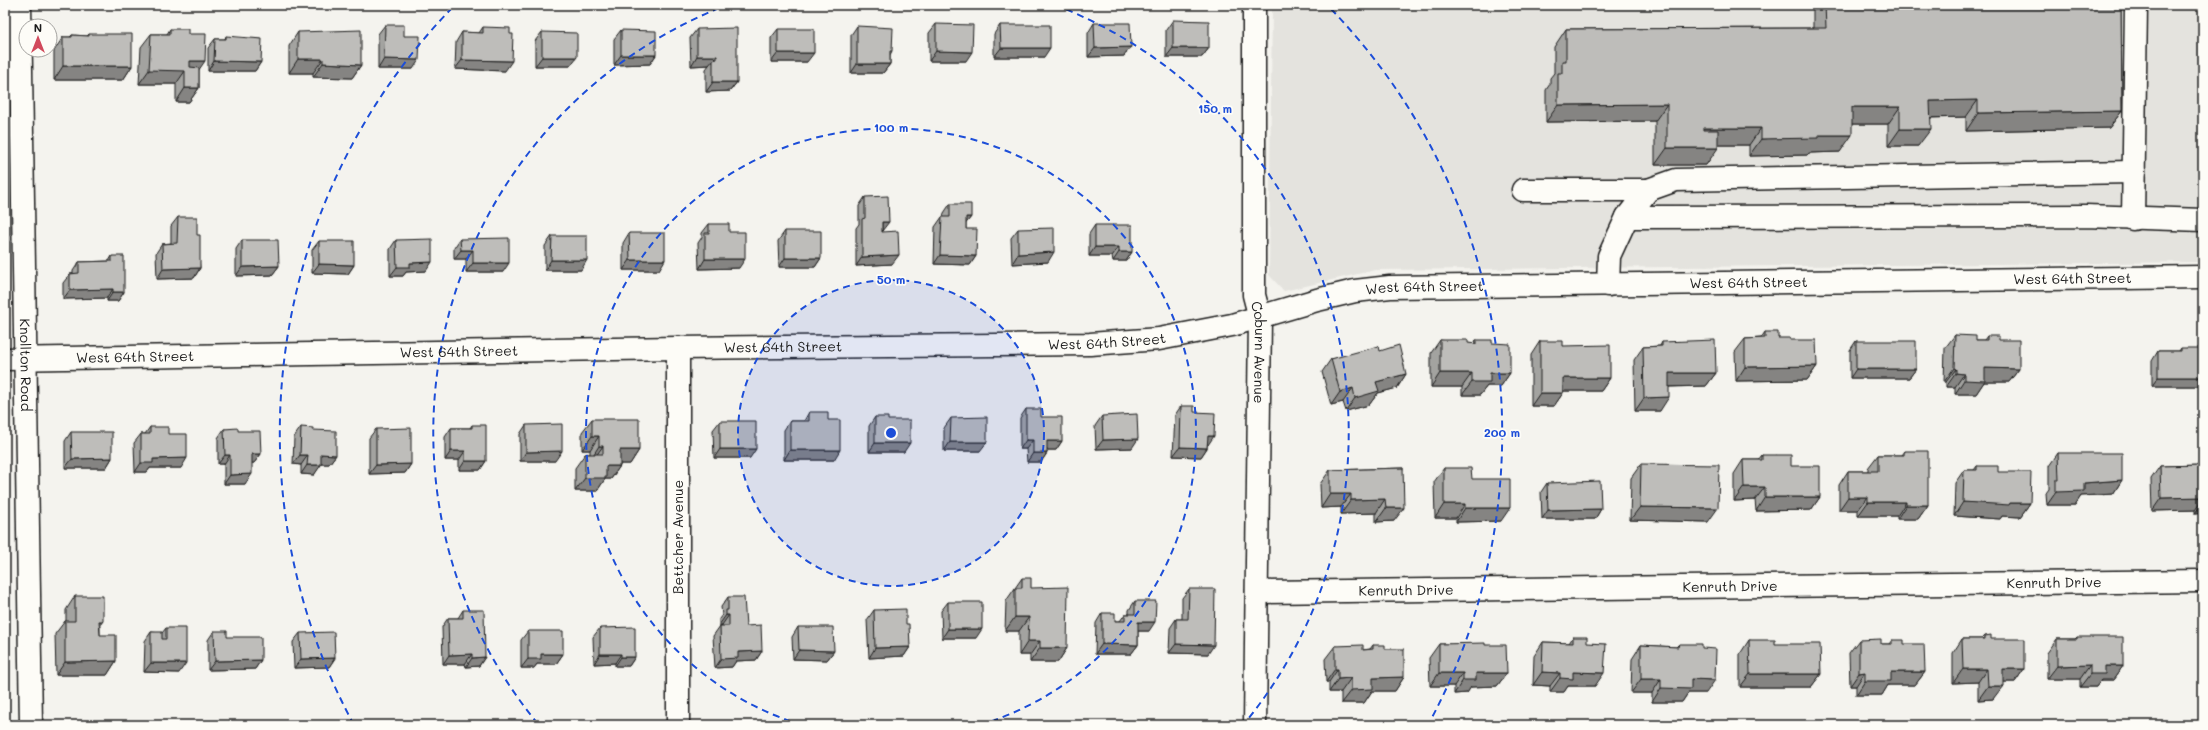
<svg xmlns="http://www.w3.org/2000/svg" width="2208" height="730" font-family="Mali,sans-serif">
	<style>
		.built { fill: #e4e3de }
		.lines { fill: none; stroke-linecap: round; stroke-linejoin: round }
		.minor-casing { stroke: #1c1c1c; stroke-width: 25 }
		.minor { stroke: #fdfcf7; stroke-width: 22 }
		.wall { fill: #a3a3a0; stroke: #1c1c1c }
		.shaded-wall { fill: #858482; stroke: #1c1c1c }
		.building { fill: #bebdba; stroke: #1c1c1c }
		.ring { fill: none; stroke: #1d4ed8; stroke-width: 2; stroke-dasharray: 7 5 }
		.labels { text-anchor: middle; stroke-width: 3.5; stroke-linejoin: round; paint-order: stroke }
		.street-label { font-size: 14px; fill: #1c1c1c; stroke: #fdfcf7 }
		.centre { fill: #1d4ed8; stroke: #fdfcf7; stroke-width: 2 }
		.ring-label { font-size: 12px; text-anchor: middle; font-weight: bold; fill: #1d4ed8; stroke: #fdfcf7; stroke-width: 3.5; stroke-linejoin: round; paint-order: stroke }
	</style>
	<rect width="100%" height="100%" fill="#f4f3ee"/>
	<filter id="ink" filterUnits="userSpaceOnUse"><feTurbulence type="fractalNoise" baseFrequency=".025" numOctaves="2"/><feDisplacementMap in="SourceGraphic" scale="8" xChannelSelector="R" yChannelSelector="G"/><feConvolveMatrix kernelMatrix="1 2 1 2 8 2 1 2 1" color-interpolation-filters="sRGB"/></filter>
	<g filter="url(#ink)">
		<path class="built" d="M1272,5H2203V262L1375,270L1284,291L1269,275Z"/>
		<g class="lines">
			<g class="minor-casing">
				<g id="minor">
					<path id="s1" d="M20,5L31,725"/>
					<path id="s2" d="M1254,5V295L1260,318L1255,725"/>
					<path d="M1523,190H1648"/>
					<path d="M1627,217L1648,190L1676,180L2134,172"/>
					<path d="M2133,219L2136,5"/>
					<path d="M1608,285L1609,256L1627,217L2086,216L2203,220"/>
					<path d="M678,348V725"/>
					<path id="s3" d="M5,359L678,348L1090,344L1159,339L1232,325L1317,300L1355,291L1390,287L2203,277"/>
					<path id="s4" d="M1257,592L2203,581"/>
				</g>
			</g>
			<use href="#minor" class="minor"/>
		</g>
		<path class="wall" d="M1813,5H2121L2122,111L2109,128L1966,131V117L1930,118L1918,146H1888V124H1852L1840,152L1809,153L1807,155L1749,156V145H1718L1706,165H1655V121L1546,122V90L1550,84V78L1554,73V47L1566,29L1813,28Z
			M1173,20L1209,48L1202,57H1166V30Z
			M1094,23L1124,56L1088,57V33Z
			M936,24L966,61H929V33Z
			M385,25L404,36L413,69H378V34Z
			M1000,25L1044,57H994V34Z
			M857,26L892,51L890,55V64L883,73H851V35Z
			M483,27L505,71L455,69L456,42L462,32L479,33Z
			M170,29L188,34L199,70V88L189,102H176V84H139L141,47L151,34H167Z
			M697,29L737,82L730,91L706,92V69L709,65L691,66L690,38Z
			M778,29L807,62H771V38Z
			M621,30L656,55L650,64L614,65V39Z
			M298,32L361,65L352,78L313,77V73H289V46Z
			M542,32L570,66H535V41Z
			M89,34L132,66L123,80H54V51L63,37H70L72,35L87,36Z
			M226,36L261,62L255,71H208V48L215,39H225Z
			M865,197L882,231L892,264L856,266V228L859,224V206Z
			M950,204L971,217L966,223V229L976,256L970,265L934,264L935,227L942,217H943L944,213Z
			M178,217L197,235L200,268L194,278L157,279L156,253L162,244L171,243V226Z
			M709,224L729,232L739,268L699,269L698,243L702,237V233Z
			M1095,225L1132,252L1126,261H1113L1112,256H1089V234Z
			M1018,229L1048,262L1012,264L1011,238Z
			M785,231L821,258L815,267H779L778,241Z
			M629,233L659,270H623V243Z
			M552,236L581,270H545V246Z
			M460,239L503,272H466V259H454V248Z
			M242,240L279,266L272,275L236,276V249Z
			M396,240L426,271L406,272L403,276H390V249Z
			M319,241L354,265L348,274L312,273V250Z
			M112,256L124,292L118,301H107V298L63,299V283L70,274H73V271L79,262L109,261Z
			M1765,332L1778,338L1790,340L1817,366L1807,380L1736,381L1735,352L1745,339L1761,338Z
			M1955,335L1976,340H1984L1987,336L1999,340L2019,369L2009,382H1984L1976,394H1955V387H1946V382H1944L1945,348Z
			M1440,340L1474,344L1476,340L1492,343L1510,373L1501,386H1487L1480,395H1462V387H1431V353Z
			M1540,341L1563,346L1610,378L1601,391H1563V393L1554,406H1531V355Z
			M1856,341L1916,369L1909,378H1850V350Z
			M1662,342L1716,373L1706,386L1669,387L1660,411H1635L1634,360L1643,347L1660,346Z
			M2181,348L2203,386H2152V361L2158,351H2179Z
			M1380,351L1406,374L1397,388L1378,393L1369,405L1346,411L1343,402L1331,405L1322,372L1331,359Z
			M1181,406L1194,412L1208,445H1207V448L1201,457L1173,456L1175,415Z
			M1026,409L1041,417L1062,441L1056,450H1047V453L1041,462H1027L1026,449H1020V418Z
			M809,412L828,420L834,460H784V430L790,421H804Z
			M1102,416L1132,448L1096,449L1095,426Z
			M875,417L888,420L904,452H869V426Z
			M951,418L980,451H944V428Z
			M592,419L639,450L630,464H620V466L611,479H605L597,491H575V468L585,454H590V450H582V432Z
			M720,421L750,458H714L713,430Z
			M472,425L486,461L480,470H459V460H445V437L451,428H470Z
			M526,425L555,461H520V434Z
			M150,427L168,434L181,468H150L147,472H135L134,443L141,434H145Z
			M301,427L336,455L329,464H321L314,475L301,474V465L293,464L294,437Z
			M224,429L238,431L261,454L254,463H252L245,484H224V464H218V438Z
			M376,429L411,464L405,473L369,474V438Z
			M71,432L112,458L106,468H65V441Z
			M1904,451L1928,505L1918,519H1897V516H1858V510H1839V485L1848,471H1868V468L1878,455H1901Z
			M2058,453L2122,480L2113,494L2081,496L2075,505H2047L2046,493L2049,489V466Z
			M1762,455L1791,466L1820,497L1811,510L1756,511L1755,500L1734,501V474L1743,460H1758Z
			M1641,464L1708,522L1630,520L1631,478Z
			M2203,465V513L2195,514V510L2152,511L2151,479L2160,466Z
			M1977,466L1998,472L2030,503L2020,517L2002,516L2000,519L1954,516L1955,483L1964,470H1974Z
			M1403,468L1394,521L1376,522V513L1341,514V507L1321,508L1320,484L1330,470Z
			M1444,468L1472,479L1501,521L1456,522V518H1435L1434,482Z
			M1547,483L1601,509L1595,519H1542L1541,492Z
			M1022,578L1031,588L1067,648L1058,662H1030V655H1019V631H1005L1006,601Z
			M1189,589L1208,654L1169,653L1170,628L1176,619H1182V598Z
			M75,596L100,626V635L116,661L107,675H56L55,634L65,621H66V610Z
			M728,597L762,651L756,660L736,661L732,667L715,668L713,636L720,626H722V625H719V619L722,615L721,607Z
			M1135,601L1149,631H1138V645L1131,654H1095L1096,623L1102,613L1115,621H1120L1125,614H1129V610Z
			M948,602L976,638H942L941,611Z
			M463,610L485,657L479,666L466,667L465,664H443L442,627L448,618H458Z
			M874,610L906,624L910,647L904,656L869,658L867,620Z
			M798,627L834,651L827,660L793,659L792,637Z
			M166,628L179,673L144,672L145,641L151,632L162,633Z
			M600,628L635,657L629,666H615V663L594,664L593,637Z
			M214,631L227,637L261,660L255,669L208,670V640Z
			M528,631L563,654L556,664H537L534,668H521V640Z
			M300,633L335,658L329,667L294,668L293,642Z
			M1985,636L1991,639L2024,669L2015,682H2003L1993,699L1978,700V682L1953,683V653L1962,639H1982Z
			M1573,637L1587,643L1595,686H1568L1564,692H1550V686L1533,685L1534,656L1543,642L1569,643Z
			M2077,637L2123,666L2113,680H2101L2096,687H2080V679H2047V653L2057,639H2075Z
			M1749,640L1775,644L1821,674L1811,687H1740V654Z
			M1859,640L1881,644H1889L1892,640L1904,644L1925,672L1915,685H1888L1882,695H1856V686H1850L1849,653Z
			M1439,644L1485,645L1507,673L1497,686L1471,687L1467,693L1454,694V686H1430L1429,658Z
			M1679,644L1706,693H1688L1682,702H1652V693H1631L1632,659L1641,645L1676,647Z
			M1373,645L1385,649L1404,677L1395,691H1372L1364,703H1341V692H1329V682H1326L1325,659L1335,646L1363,650L1370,649Z"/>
		<path class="shaded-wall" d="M1131,47L1124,56L1088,57L1095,48Z
			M1001,48H1050L1044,57H994Z
			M1173,48H1209L1202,57H1166Z
			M936,51L972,52L966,61H929Z
			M778,53H814L807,62H771Z
			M621,55H656L650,64L614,65Z
			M697,56H717L713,63V60L709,65L691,66Z
			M542,57H577L570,66H535Z
			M298,59H323L313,73H289Z
			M384,59L419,60L413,69H378Z
			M462,60L512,61L505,71L455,69Z
			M190,61H205L196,74L185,71L176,84H139L149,70Z
			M214,61L261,62L255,71H208Z
			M323,63L361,65L352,78L313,77Z
			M857,64H890L883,73H851Z
			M63,66H132L123,80H54Z
			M713,82H737L730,91L706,92Z
			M185,88H199L189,102H176Z
			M1978,100L1966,117L1918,118L1930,101Z
			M1667,104L1655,121L1546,122L1558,105Z
			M1852,107H1900L1888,124H1840Z
			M2122,111L2109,128L1966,131L1978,113Z
			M1703,128H1761L1749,145H1691Z
			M1900,129H1931L1918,146H1888Z
			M1819,135H1852L1840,152L1809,153L1807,155L1749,156L1761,139Z
			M1667,148H1718L1706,165H1655Z
			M966,217H971L964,226Z
			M882,222H889L882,231Z
			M1095,247H1119L1112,256H1089Z
			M461,250H473L466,259H454Z
			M1054,252L1048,262L1012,264L1018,254Z
			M1119,252H1132L1126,261H1113Z
			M899,255L892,264L856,266L862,257Z
			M940,255L976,256L970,265L934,264Z
			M785,258H821L815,267H779Z
			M705,259H745L739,268L699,269Z
			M551,260H587L581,270H545Z
			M630,260H665L659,270H623Z
			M432,262L426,271L406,272L403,276H390L397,267L410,263Z
			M473,263H509L503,272H466Z
			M319,264L354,265L348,274L312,273Z
			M279,266L272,275L236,276L242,267Z
			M200,268L194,278L157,279L163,269Z
			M113,289L107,298L63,299L70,290Z
			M113,292H124L118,301H107Z
			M1817,366L1807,380L1736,381L1745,367Z
			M1954,368L1956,369L1946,382H1944Z
			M1985,368L2019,369L2009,382H1984L1976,394H1955L1964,380Z
			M1856,369H1916L1909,378H1850Z
			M1440,373H1472L1462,387H1431Z
			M1490,373H1510L1501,386H1487L1480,395H1462L1472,382Z
			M1669,373H1716L1706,386L1660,387Z
			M1956,373L1964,374L1955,387H1946Z
			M1406,374L1397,388L1378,393L1369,405L1346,411L1355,398L1376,382Z
			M2158,377H2203V386H2152Z
			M1563,378H1610L1601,391H1554Z
			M1353,388L1343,402L1331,405L1340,392Z
			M1540,393H1563L1554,406H1531Z
			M1669,397L1660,411H1635L1644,398Z
			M592,436H599L590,450H582Z
			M1208,436H1214L1208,445H1201Z
			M1138,439L1132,448L1096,449L1103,440Z
			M1026,440H1033L1026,449H1020Z
			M1047,441H1062L1056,450H1040Z
			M950,442H987L980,451H944Z
			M875,443H910L904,452H869Z
			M599,446H603L593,460H590Z
			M1180,447L1207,448L1201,457L1173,456Z
			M720,449H756L750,458H714Z
			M620,450H639L630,464H611Z
			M790,450H840L834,460H784Z
			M451,451H465L459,460H445Z
			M562,451L555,461H520L526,452Z
			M1033,453H1047L1041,462H1027Z
			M252,454H261L254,463H245Z
			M321,454L336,455L329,464H315Z
			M225,455H230L224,464H218Z
			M300,455H308L301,465L293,464Z
			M112,458L106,468H65L72,459Z
			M187,458L181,468H150L147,472H135L141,463L153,459Z
			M465,461H486L480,470H459Z
			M411,464L405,473L369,474L376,465Z
			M307,465H321L314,475L301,474Z
			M606,466H620L611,479H605L597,491H575L585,478Z
			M252,474L245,484H224L230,475Z
			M2122,480L2113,494L2081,496L2075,505H2047L2056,492L2084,483Z
			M1744,487H1765L1755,500L1734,501Z
			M1330,494H1351L1341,507L1321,508Z
			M1765,497H1820L1811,510L1756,511Z
			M1848,497H1868L1858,510H1839Z
			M2203,497V499L2195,510L2152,511L2161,498Z
			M1385,499L1376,513L1341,514L1351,500Z
			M1868,502H1906L1897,516H1858Z
			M1963,502L2010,503H2030L2020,517L2002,516L2000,519L1954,516Z
			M2203,503V513L2195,514Z
			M1444,504H1465L1456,518H1435Z
			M1906,505H1928L1918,519H1897Z
			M1640,507L1718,508L1708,522L1630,520Z
			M1386,508H1404L1394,521L1376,522Z
			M1465,508H1510L1501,521L1456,522Z
			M1601,509L1595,519H1542L1548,510Z
			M726,615H729L722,625H719Z
			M1015,617H1029L1019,631H1005Z
			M99,621H103L93,635Z
			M1138,622H1155L1149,631H1131Z
			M948,629H982L976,638H942Z
			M1028,641H1040L1030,655H1019Z
			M1102,644L1138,645L1131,654H1095Z
			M1176,644L1214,645L1208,654L1169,653Z
			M910,647L904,656L869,658L875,648Z
			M1040,648H1067L1058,662H1030Z
			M799,650L834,651L827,660L793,659Z
			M762,651L756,660L736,661L732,667L715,668L721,659L738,652Z
			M472,654L465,664H443L449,655Z
			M541,654H563L556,664H537L534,668H521L528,659Z
			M600,654H621L615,663L594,664Z
			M485,657L479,666L466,667L472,658Z
			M621,657H635L629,666H615Z
			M335,658L329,667L294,668L301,659Z
			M261,660L255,669L208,670L215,661Z
			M116,661L107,675H56L65,662Z
			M151,663H186L179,673L144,672Z
			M2090,665L2080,679H2047L2057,666Z
			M2105,666H2123L2113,680H2101L2096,687H2080L2090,674Z
			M1335,669H1338L1329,682H1326Z
			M1963,669H1987L1978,682L1953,683Z
			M2003,669H2024L2015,682H1993Z
			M1542,672L1560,673L1550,686L1533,685Z
			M1573,672L1604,673L1595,686H1568L1564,692H1550L1560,678Z
			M1865,672L1856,686H1850L1859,673Z
			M1891,672H1925L1915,685H1888L1882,695H1856L1865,681Z
			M1439,673H1463L1454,686H1430Z
			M1476,673H1507L1497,686L1471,687L1467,693L1454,694L1463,680Z
			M1750,674H1821L1811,687H1740Z
			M1404,677L1395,691H1372L1364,703H1341L1351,690L1373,678Z
			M1351,678L1341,692H1329L1338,679Z
			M1641,679H1661L1652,693H1631Z
			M1691,679L1715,680L1706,693H1688L1682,702H1652L1661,688Z
			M1988,686H2003L1993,699L1978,700Z"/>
		<path class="building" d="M1825,5H2121L2122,111L1978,113V100L1930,101L1931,129H1900V107H1852V135H1819V138L1761,139V128H1703V130H1718V148H1667V104L1558,105V73H1562V61H1566V29L1826,28Z
			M1173,20L1209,21V48H1173Z
			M1094,23H1130L1131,47L1095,48Z
			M936,24L973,25L972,52L936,51Z
			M385,25H404V36H420L419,60L384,59Z
			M1000,25H1050V48H1001Z
			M857,26L893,28L892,51H890V64H857Z
			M483,27L510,28V34H513L512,61L462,60V32L483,33Z
			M737,28V82H713V60L717,59V56H697V29Z
			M170,29H188V34H206L205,61H190V67L199,68V88H185V71L149,70L151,34H170Z
			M778,29H814V53H778Z
			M361,30V65L323,63V59H298V32Z
			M621,30L656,31V55H621Z
			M542,32L577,33V57H542Z
			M89,34H132V66H63V37H72V35L89,36Z
			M226,36L262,39L261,62L214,61L215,39H226Z
			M888,196L889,222H882V232L898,231L899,255L862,257V219L865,218V197Z
			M950,204H971V217H966V229H977L976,256L940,255L942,217H950Z
			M178,217H197V235H200V268L163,269L162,244L177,243Z
			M709,224H729V232H745V259H705V233H709Z
			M1095,225H1132V252H1119V247H1095Z
			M1054,228V252L1018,254V229Z
			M785,231H821V258H785Z
			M629,233H665V260H630Z
			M552,236H587V260H551Z
			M509,238V263H473V250H461L460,239Z
			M432,239V262L410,263V267H397L396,240Z
			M242,240H278L279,266L242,267Z
			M319,241H354V265L319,264Z
			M112,256H124V292H113V289L70,290V274L79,273V262L112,261Z
			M1765,332H1778V338H1790V340H1816L1817,366L1745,367V339L1765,338Z
			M1955,335L1976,336V340H1987V336H1999V340H2019V369L1985,368V381L1964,380V374L1956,373V369L1954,368Z
			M1440,340H1468V343L1476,344V340H1492V343L1510,344V373H1490V382H1472V373H1440Z
			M1715,340L1716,373H1669V397L1644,398L1643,347L1662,346V342Z
			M1540,341H1563V346L1610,345V378H1563V393H1540Z
			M1856,341H1916V369H1856Z
			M1399,345L1406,374L1376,382L1379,391L1355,398L1353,388L1340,392L1331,359L1379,346L1380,351Z
			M2181,348H2203V377H2158V351H2181Z
			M1181,406H1194V412L1215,413L1214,436H1208L1207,448L1180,447Z
			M1026,409H1041V417H1062V441H1047V453H1033V440H1026Z
			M809,412H828V420H840V450H790V421H809Z
			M1137,414L1138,439L1103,440L1102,416Z
			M875,417H888V420H910V443H875Z
			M987,417V442H950L951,418Z
			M592,419H639V450H620V466H606V478H585V454H603V446H599V436H592Z
			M720,421H756V449H720Z
			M562,424V451L526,452V425Z
			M472,425H486V461H465V451H451V428H472Z
			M150,427H168V434H187V458L153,459V463H141V434H150Z
			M301,427L313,428V430L336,431V455L321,454V465H307L308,455H300Z
			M238,428V431H260L261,454H252V474L230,475V455H225L224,429Z
			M411,428V464L376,465V429Z
			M71,432H112V458L72,459Z
			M1904,451H1928V505H1906V502H1868V497H1848V471H1878V455H1904Z
			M2058,453H2122V480L2084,483V491L2056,492V480H2059Z
			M1762,455H1791V466H1820V497H1765V487H1744L1743,460H1762Z
			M1641,464L1719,465L1718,508L1640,507Z
			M2203,465V497L2161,498L2160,466Z
			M1977,466H1998V472H2031L2030,503H2010L2009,505L1963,502L1964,470H1977Z
			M1403,468L1404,508H1386L1385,499L1351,500V494H1330V470Z
			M1444,468H1471L1472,479H1510V508H1465V504H1444Z
			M1600,481L1601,509L1548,510L1547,483Z
			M1022,578H1031V588L1068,587L1067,648H1040V641H1028L1029,617H1015V588H1022Z
			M1189,589H1215L1214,645L1176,644V619H1188Z
			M75,596H103V621H99L100,635H116V661L65,662V621H75Z
			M728,597H744L746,626L761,625L762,651L738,652V658L721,659L720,626H729V615H726V610H728Z
			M1135,601H1156L1155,622H1138V645L1102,644V613H1115V621H1125V614H1135Z
			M948,602H982V629H948Z
			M906,609V624H909L910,647L875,648L874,610Z
			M463,610H484L485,657L472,658V654L449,655L448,618H463Z
			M635,627V657H621V654H600V628Z
			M798,627H833L834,651L799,650Z
			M166,628H186V663H151V632H162V639H166Z
			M214,631H227V637H261V660L215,661Z
			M528,631H563V654H541V659H528Z
			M334,632L335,658L301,659L300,633Z
			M1991,635V639H2024V669H2003V686H1988L1987,669H1963L1962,639H1985V636Z
			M1573,637H1587V643L1606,644L1604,673L1573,672V679L1560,678V673L1542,672L1543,642L1573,643Z
			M2077,637H2123V666H2105V674H2090V665L2057,666V639H2077Z
			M1881,639V644H1892V640H1904V644H1924L1925,672H1891V681H1865V672L1859,673V640Z
			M1749,640H1775V644H1820L1821,674H1750Z
			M1485,643V645H1506L1507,673H1476V680H1463V673H1439V644Z
			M1679,644H1702V648L1716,649L1715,680L1691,679V689L1661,688V679H1641V645L1678,647Z
			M1363,645V650L1373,649V645H1385V649H1404V677L1373,678V689L1351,690V678L1338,679V669H1335V646Z"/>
	</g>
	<circle cx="891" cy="433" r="153" fill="#1d4ed8" fill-opacity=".12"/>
	<g class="ring">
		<circle cx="891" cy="433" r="153"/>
		<path d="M802 725A305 305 0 1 1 980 725"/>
		<path d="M538 724A458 458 0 0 1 727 5M1055 5A458 458 0 0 1 1244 724"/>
		<path d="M354 725A611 611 0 0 1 451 9M1331 9A611 611 0 0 1 1428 725"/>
	</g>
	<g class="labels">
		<g class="street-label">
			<text dy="5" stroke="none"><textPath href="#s3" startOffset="2074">West 64th Street</textPath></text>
			<text dy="5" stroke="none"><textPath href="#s3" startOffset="1750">West 64th Street</textPath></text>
			<text dy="5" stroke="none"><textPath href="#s3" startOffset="1426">West 64th Street</textPath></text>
			<text dy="5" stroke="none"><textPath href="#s3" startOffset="1102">West 64th Street</textPath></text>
			<text dy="5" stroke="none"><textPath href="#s3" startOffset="778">West 64th Street</textPath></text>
			<text dy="5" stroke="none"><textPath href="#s3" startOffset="454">West 64th Street</textPath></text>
			<text dy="5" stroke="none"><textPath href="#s2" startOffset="348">Coburn Avenue</textPath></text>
			<text dy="5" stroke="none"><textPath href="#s3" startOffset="130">West 64th Street</textPath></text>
			<text dy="5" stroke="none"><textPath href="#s1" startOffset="360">Knollton Road</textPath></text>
			<text transform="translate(678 537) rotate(-90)" y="5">Bettcher Avenue</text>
			<text dy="5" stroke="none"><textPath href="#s4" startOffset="797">Kenruth Drive</textPath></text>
			<text dy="5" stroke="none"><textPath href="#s4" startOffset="473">Kenruth Drive</textPath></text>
			<text dy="5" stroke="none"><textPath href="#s4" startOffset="149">Kenruth Drive</textPath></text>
		</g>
	</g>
	<circle cx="891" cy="433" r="6" class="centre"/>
	<g class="ring-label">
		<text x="1215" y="113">150 m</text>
		<text x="891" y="132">100 m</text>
		<text x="891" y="284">50 m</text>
		<text x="1502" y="437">200 m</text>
	</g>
	<rect width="2208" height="730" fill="none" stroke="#fdfcf7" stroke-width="20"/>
	<rect x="10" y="10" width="2188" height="710" fill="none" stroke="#1c1c1c" stroke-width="1.5" filter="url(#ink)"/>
	<g transform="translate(38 38)"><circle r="19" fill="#fdfcf7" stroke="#a3a29f"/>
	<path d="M0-3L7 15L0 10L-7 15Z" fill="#d1495b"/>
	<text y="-6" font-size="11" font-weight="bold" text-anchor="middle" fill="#1c1c1c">N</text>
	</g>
</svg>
